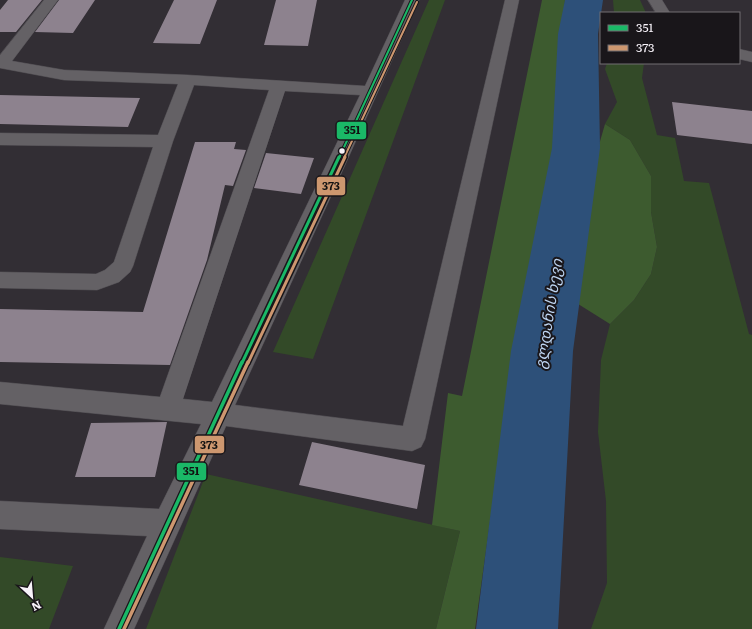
<svg xmlns="http://www.w3.org/2000/svg" width="752" height="629" font-family="Literata,'Noto Sans Georgian',serif">
	<style>
		.green { fill: #334a28 }
		.forest { fill: #3d5b2f }
		.lines { fill: none; stroke-linecap: round; stroke-linejoin: round }
		.river { fill: #2d5079; fill-rule: evenodd }
		.building { fill: #8d828e }
		.minor-casing { stroke: #4e4b50; stroke-width: 1 }
		.minor { fill: #646165; fill-rule: evenodd }
		.bus-1-far2-casing { stroke: #19161a; stroke-width: 4 }
		.bus-1-far1-casing { stroke: #19161a; stroke-width: 6 }
		.bus-1-casing { stroke: #19161a; stroke-width: 6 }
		.bus-2-far2-casing { stroke: #19161a; stroke-width: 4 }
		.bus-2-far1-casing { stroke: #19161a; stroke-width: 6 }
		.bus-2-casing { stroke: #19161a; stroke-width: 6 }
		.bus-1-far2 { stroke: #1ab867; stroke-width: 2 }
		.bus-1-far1 { stroke: #1ab867; stroke-width: 3 }
		.bus-1 { stroke: #1ab867; stroke-width: 3.5 }
		.bus-2-far2 { stroke: #cd976f; stroke-width: 2 }
		.bus-2-far1 { stroke: #cd976f; stroke-width: 3 }
		.bus-2 { stroke: #cd976f; stroke-width: 3.5 }
		.bus-dot { fill: #f7f2f9; stroke: #19161a; stroke-width: 1.5 }
		.labels { text-anchor: middle; stroke-width: 4; stroke-linejoin: round; paint-order: stroke }
		.water-label { font-size: 15px; font-style: italic; fill: #bdd4f1; stroke: #19161a }
		.line-badge { stroke: #19161a; stroke-width: 1.5 }
		.pale-badge-label { font-size: 11px; text-anchor: middle; font-weight: bold; fill: #111 }
	</style>
	<rect width="100%" height="100%" fill="#322e34"/>
	<path class="green" d="M429,0H445L313,359L273,352Z
		M613,0H640L646,13H614Z
		M607,63H644L642,78L657,135L675,138L684,181L709,183L749,334L752,335V629H591L607,583L606,501L598,432L601,360L610,324L634,300L651,274L657,247L651,212V176L630,140L605,124L617,102L605,69Z
		M206,474L460,531L436,629H146Z
		M0,557L73,566L49,629H0Z"/>
	<path class="forest" d="M542,0H565L562,50L566,143L563,192L546,254L515,343L475,629H436L460,531L432,525L448,393L462,396Z
		M605,124L630,140L651,176V212L657,247L651,274L634,300L610,324L567,297L576,279L584,197Z"/>
	<g class="lines">
		<path class="river" d="M565,0H603L598,34L600,148L573,351L558,629H476L511,351L552,148L558,34Z"/>
	</g>
	<path class="building" d="M8,0H42L16,32H0V10Z
		M59,0H95L73,33L35,32Z
		M174,0H217L200,44L153,43Z
		M276,0H317L308,46L264,45Z
		M0,95L140,98L128,127L0,124Z
		M672,102L752,111V144L677,135Z
		M195,142H236L234,149L246,150L233,186L225,185L207,260L170,365L0,362V309L143,312Z
		M266,153L314,158L301,194L254,188Z
		M167,422L155,477H75L91,423Z
		M312,442L425,465L417,509L299,485Z"/>
	<g class="lines">
		<g class="minor-casing">
			<path id="minor" d="M44,0H58L12,61L64,70L188,75L365,86L405,0H419L332,194L235,405L403,426L505,0H519L425,439L421,447L412,451L226,426L134,629H104L147,536L0,529V501L159,509L201,424L0,404V382L160,397L269,90L194,85L173,141L133,266L130,272L119,282L97,290L0,288V272L96,274L105,270L114,262L153,147L0,145V133L158,135L178,84L64,80L0,68V55ZM285,91L360,95L212,402L183,399Z
				M648,0H662L670,13H656Z
				M739,49L752,52V62L739,59Z"/>
		</g>
		<use href="#minor" class="minor"/>
		<g class="bus-1-far2-casing">
			<path id="bus-1-far2" d="M339,158L412,0"/>
		</g>
		<g class="bus-1-far1-casing">
			<path id="bus-1-far1" d="M242,363L339,157"/>
		</g>
		<g class="bus-1-casing">
			<path id="bus-1" d="M119,629L242,362"/>
		</g>
		<g class="bus-2-far2-casing">
			<path id="bus-2-far2" d="M344,158L417,2"/>
		</g>
		<g class="bus-2-far1-casing">
			<path id="bus-2-far1" d="M248,363L345,157"/>
		</g>
		<g class="bus-2-casing">
			<path id="bus-2" d="M124,629L248,362"/>
		</g>
		<use href="#bus-1-far2" class="bus-1-far2"/>
		<use href="#bus-1-far1" class="bus-1-far1"/>
		<use href="#bus-1" class="bus-1"/>
		<use href="#bus-2-far2" class="bus-2-far2"/>
		<use href="#bus-2-far1" class="bus-2-far1"/>
		<use href="#bus-2" class="bus-2"/>
	</g>
	<circle class="bus-dot" cx="342" cy="151" r="3.5"/>
	<g class="labels">
		<g class="water-label">
			<text transform="translate(549 314) rotate(-81)" y="5">გლდანის ხევი</text>
		</g>
	</g>
	<g class="line-badge">
		<rect x="336" y="121" width="31" height="19" rx="4" fill="#1ab867"/>
		<rect x="316" y="176" width="30" height="20" rx="4" fill="#cd976f"/>
		<rect x="194" y="435" width="31" height="19" rx="4" fill="#cd976f"/>
		<rect x="176" y="462" width="31" height="19" rx="4" fill="#1ab867"/>
	</g>
	<g class="pale-badge-label">
		<text x="352" y="134">351</text>
		<text x="331" y="190">373</text>
		<text x="209" y="449">373</text>
		<text x="191" y="475">351</text>
	</g>
	<rect x="600" y="12" width="140" height="52" fill="#19161a" stroke="#726e73"/>
	<rect x="608" y="25" width="20" height="6" fill="#1ab867" stroke="#726e73"/>
	<text x="636" y="32" font-size="12" fill="#f7f2f9">351</text>
	<rect x="608" y="45" width="20" height="6" fill="#cd976f" stroke="#726e73"/>
	<text x="636" y="52" font-size="12" fill="#f7f2f9">373</text>
	<g transform="translate(32 597) rotate(154)" stroke="#19161a" stroke-width="3" paint-order="stroke">
	<path d="M0-3L7 15L0 10L-7 15Z" fill="#f7f2f9"/>
	<text y="-6" font-size="11" font-weight="bold" text-anchor="middle" fill="#f7f2f9">N</text>
	</g>
</svg>
